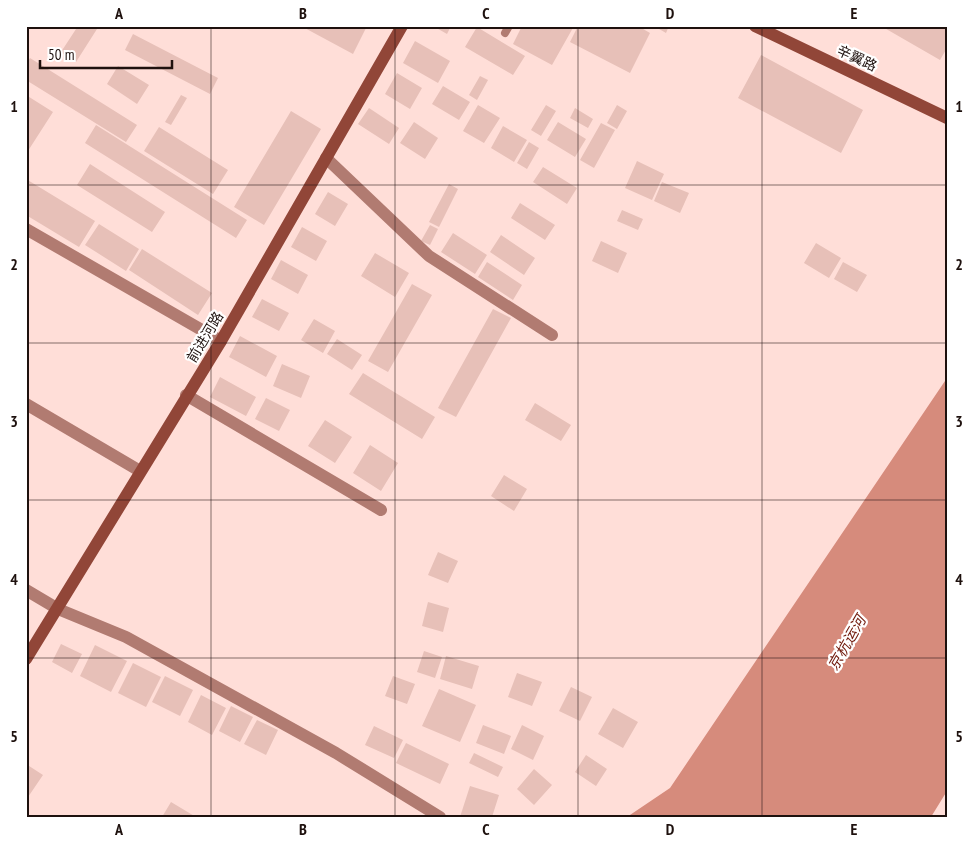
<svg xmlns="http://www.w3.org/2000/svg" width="973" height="843" font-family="'PT Sans Narrow','Noto Sans SC',sans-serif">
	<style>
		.water { fill: #d68b7c }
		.building { fill: #e7c0b8 }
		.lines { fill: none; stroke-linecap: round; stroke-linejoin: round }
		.lane { stroke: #b17b71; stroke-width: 8 }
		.street { stroke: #b17b71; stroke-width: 12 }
		.secondary { stroke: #914638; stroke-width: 12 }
		.grid { fill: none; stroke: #1e110e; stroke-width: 1; stroke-opacity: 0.55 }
		.labels { text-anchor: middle; stroke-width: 4.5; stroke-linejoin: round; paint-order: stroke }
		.street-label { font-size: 14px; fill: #1e110e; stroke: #fff }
		.water-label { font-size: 15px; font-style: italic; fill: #6f1709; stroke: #fff }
		.neatline { fill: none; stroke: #1e110e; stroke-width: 2 }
		.grid-label { font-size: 16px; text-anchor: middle; font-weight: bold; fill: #1e110e }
	</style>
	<rect width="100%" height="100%" fill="#ffded8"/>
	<path class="water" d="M947,378V791L931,817H627L670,788Z"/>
	<path class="building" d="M78,26H92L97,29L76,62L61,52Z
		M301,26H367L353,54Z
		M433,26H451L447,34Z
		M522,26H574L552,65L513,44Z
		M578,26H638L650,33L630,73L570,42Z
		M654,26H669L666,33Z
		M881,26H947V48L940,60Z
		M477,27L525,56L513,75L465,47Z
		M133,34L218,78L210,94L125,50Z
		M415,41L450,61L438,83L403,63Z
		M761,55L863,110L841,153L738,98Z
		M30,58L137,125L126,142L26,80V64Z
		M118,66L149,85L137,104L107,84Z
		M397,73L422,88L410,109L385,94Z
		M480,76L488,80L477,100L469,95Z
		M443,86L470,102L459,120L432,104Z
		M26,95L53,112L26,154Z
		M181,95L187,98L171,125L165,122Z
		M478,105L500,118L484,143L463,131Z
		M546,105L556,111L541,136L531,130Z
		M617,105L627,111L617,129L607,123Z
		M369,108L399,128L389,144L358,124Z
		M575,108L593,119L588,128L570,118Z
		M291,111L321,129L264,225L234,207Z
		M414,122L438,138L425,159L400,143Z
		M558,122L586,139L575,157L547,140Z
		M601,123L615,130L594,168L580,160Z
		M96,125L247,220L236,238L85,143Z
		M503,126L527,140L514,162L491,148Z
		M159,127L228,170L213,194L144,151Z
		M529,142L539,148L527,169L517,163Z
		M637,161L664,174L652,200L625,188Z
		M90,164L165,212L152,232L77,185Z
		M543,167L577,188L567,204L533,182Z
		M26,179L95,221L79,247L26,215Z
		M662,182L689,193L680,213L654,201Z
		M449,184L458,189L439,227L429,222Z
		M328,192L348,204L335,226L315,214Z
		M520,203L555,225L545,240L511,218Z
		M622,210L643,219L638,230L617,221Z
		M99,224L139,249L126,271L85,245Z
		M430,225L438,229L430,245L421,241Z
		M302,227L327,241L316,261L291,247Z
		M453,233L487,255L475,274L441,252Z
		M501,235L535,258L524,275L490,252Z
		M601,241L627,253L618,273L592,261Z
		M816,243L841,258L829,278L804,263Z
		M142,249L212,293L198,315L129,270Z
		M375,253L409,273L395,297L361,276Z
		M281,260L308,275L298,294L271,279Z
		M487,262L522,285L513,300L478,277Z
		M843,262L867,275L857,292L834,279Z
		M412,284L432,295L388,372L368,361Z
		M262,299L289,313L279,331L252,317Z
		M493,309L511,318L456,417L438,408Z
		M314,319L335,331L323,353L301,340Z
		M240,336L277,356L266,377L229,357Z
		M337,339L362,355L352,370L327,354Z
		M282,364L310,376L301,398L273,386Z
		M363,373L435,417L422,439L349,394Z
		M220,377L256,397L246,416L210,397Z
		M266,398L290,410L279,431L255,419Z
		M535,403L571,425L561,441L525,420Z
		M325,420L352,437L335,463L308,446Z
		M370,445L398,463L381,491L353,473Z
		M504,475L527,489L514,511L491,496Z
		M438,552L458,561L448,583L428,575Z
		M428,602L449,608L443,632L422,626Z
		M61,644L82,654L72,673L52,662Z
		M95,645L127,661L111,692L80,676Z
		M424,651L442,657L435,678L417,672Z
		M446,656L479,666L472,689L440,679Z
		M133,663L161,677L146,707L118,693Z
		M517,673L542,682L532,706L508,697Z
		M165,676L193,690L180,716L152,702Z
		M393,676L415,684L407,704L385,696Z
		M571,687L592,697L580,721L559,711Z
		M439,689L476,705L460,742L422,726Z
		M201,695L226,708L212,735L188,722Z
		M231,706L253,717L240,742L219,731Z
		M613,708L638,722L623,748L598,734Z
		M257,720L278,730L266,755L244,744Z
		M483,725L511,736L504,754L476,743Z
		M522,725L544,736L533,760L511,749Z
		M374,726L403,740L394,758L365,745Z
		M406,743L449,764L440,784L396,763Z
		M474,753L503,767L498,777L469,763Z
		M586,755L607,769L596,786L575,772Z
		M26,764L43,775L26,800Z
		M534,769L552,785L534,805L517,789Z
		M470,786L499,795L492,817H460Z
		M171,802L196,817H162Z"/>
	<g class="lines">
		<path class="lane" d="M505,33L509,26"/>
		<path class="street" d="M326,158L429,256L552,335
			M26,229L221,341
			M186,395L381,510
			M26,404L140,471
			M26,590L58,609L126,637L336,753L440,817"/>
		<path class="secondary" d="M755,26L947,118
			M26,659L221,341L402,26"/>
	</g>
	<path class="grid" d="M211,26V817M395,26V817M578,26V817M762,26V817M26,185H947M26,343H947M26,500H947M26,658H947"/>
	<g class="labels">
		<g class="street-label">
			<text transform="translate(857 58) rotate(25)" y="5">辛翼路</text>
			<text transform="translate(205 337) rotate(-59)" y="5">前进河路</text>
		</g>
		<g class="water-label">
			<text transform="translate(847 643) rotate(-60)" y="5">京杭运河</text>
		</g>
	</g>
	<rect width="973" height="843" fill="none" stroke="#ffffff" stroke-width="55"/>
	<path d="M40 60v8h132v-8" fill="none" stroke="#1e110e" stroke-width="2.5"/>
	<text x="48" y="60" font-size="15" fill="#1e110e" stroke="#ffffff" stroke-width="4" paint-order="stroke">50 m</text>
	<rect x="28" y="28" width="918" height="788" class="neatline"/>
	<g class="grid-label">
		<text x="119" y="19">A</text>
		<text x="303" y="19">B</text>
		<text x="486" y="19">C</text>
		<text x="670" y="19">D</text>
		<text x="854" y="19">E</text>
		<text x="14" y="112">1</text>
		<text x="959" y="112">1</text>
		<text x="14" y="270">2</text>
		<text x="959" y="270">2</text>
		<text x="14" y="427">3</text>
		<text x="959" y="427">3</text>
		<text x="14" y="585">4</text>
		<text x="959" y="585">4</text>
		<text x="14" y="742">5</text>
		<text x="959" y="742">5</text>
		<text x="119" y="835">A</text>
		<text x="303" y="835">B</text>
		<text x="486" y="835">C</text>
		<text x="670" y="835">D</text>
		<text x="854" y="835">E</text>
	</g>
</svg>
